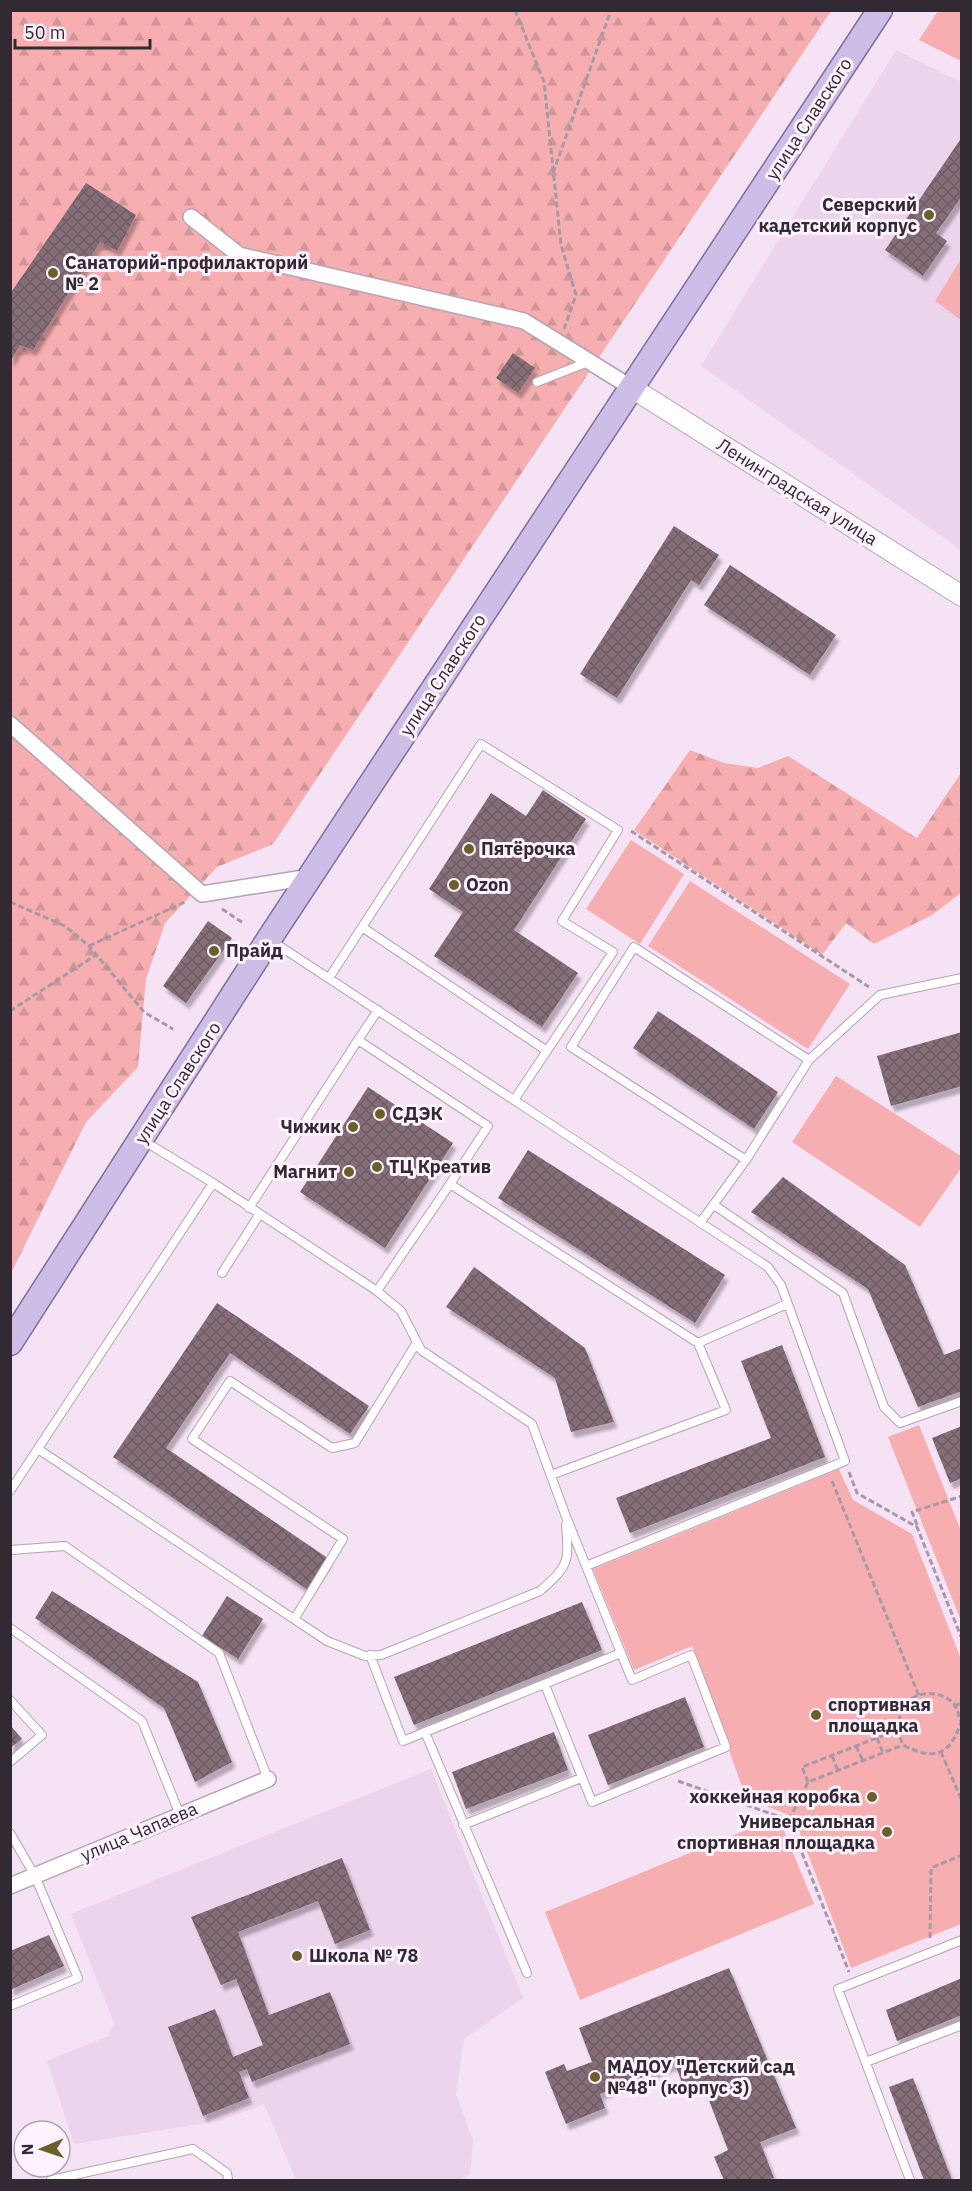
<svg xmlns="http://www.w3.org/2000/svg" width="972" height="2191" font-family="'IBM Plex Sans',sans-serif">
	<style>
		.built { fill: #edd4ed }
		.green { fill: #f6aeb0 }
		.forest { fill: url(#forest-firs) }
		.building { fill: url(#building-cross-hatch); filter: url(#shadow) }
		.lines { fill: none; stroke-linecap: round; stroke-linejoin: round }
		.service-casing { stroke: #b5a3b6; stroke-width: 10 }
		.minor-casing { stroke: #b5a3b6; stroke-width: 18 }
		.tertiary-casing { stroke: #b5a3b6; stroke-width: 22 }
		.primary-casing { stroke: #806e9d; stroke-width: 27 }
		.path { stroke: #a799a7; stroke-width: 3; stroke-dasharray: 6 3; stroke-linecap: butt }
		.service { stroke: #fff; stroke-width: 8 }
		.minor { stroke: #fff; stroke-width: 15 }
		.tertiary { stroke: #fff; stroke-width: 20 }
		.primary { stroke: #ccbee7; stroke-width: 24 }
		.poi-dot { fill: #6b5e2b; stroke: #fef2fe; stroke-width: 2 }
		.labels { text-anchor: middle; stroke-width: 6; stroke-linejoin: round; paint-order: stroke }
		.street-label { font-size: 18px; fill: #322a32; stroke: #fef2fe }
		.poi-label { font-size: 18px; font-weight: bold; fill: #322a32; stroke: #fef2fe; text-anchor: start }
	</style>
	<defs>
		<pattern id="forest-firs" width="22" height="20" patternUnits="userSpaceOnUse" patternTransform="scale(1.5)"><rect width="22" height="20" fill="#f6aeb0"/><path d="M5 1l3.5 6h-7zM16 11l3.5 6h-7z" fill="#d39698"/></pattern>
		<pattern id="building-cross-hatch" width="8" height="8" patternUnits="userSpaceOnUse" patternTransform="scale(1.5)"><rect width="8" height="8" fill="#866e78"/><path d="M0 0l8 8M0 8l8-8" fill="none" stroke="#6e5b63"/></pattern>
		<filter id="shadow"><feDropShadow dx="3.5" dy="6" stdDeviation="1.5" flood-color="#0004"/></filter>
	</defs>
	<rect width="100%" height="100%" fill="#f5e2f5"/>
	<path class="built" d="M896,50L961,82V550L701,366Z
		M431,1769L523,1998L464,2039L456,2094L473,2140L470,2175L458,2180H296L264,2104L220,2121L74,2144L47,2061L108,2036L114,2023L71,1914Z"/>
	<path class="green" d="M938,11H961V61L919,40Z
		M961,259V320L935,301Z
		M631,840L684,874L640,944L586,909Z
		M690,881L850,984L808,1049L648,946Z
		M836,1076L961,1156V1168L920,1227L792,1142Z
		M919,1425L961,1531V1621L888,1437Z
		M839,1469L853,1500L912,1534L961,1659V1924L851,1968L794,1817L746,1798L692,1646L634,1670L593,1569Z
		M778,1817L814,1904L580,2000L545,1912Z"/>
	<path class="forest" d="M11,11H831L273,844L217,867L165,923L146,979L138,1067L86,1122L11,1273Z
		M690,750L724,763L758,768L788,756L917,838L961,773V893L932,915L874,944L846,923L822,955L634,830Z"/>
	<path class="building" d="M962,137V196L936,233L947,241L923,276L885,250Z
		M86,183L136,215L117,251L100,242L33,350L20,345L10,362V294Z
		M513,353L535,368L518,393L496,378Z
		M674,526L719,555L699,585L691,580L617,698L580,674Z
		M730,565L836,635L810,675L704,605Z
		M543,790L586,819L514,930L578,973L542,1027L434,956L463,912L429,889L491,793L526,816Z
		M208,921L232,938L186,1003L163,986Z
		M658,1011L778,1092L754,1129L633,1048Z
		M962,1032V1086L891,1106L877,1056Z
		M368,1087L453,1143L385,1248L300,1192Z
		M528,1150L725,1275L695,1323L498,1198Z
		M783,1177L905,1265L944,1355L962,1348V1391L918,1407L868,1289L751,1212Z
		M474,1267L585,1348L614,1422L571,1432L555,1378L446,1307Z
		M217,1303L369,1406L350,1434L230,1353L166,1448L329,1559L308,1590L113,1457Z
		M782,1345L825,1457L630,1533L616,1498L771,1438L741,1361Z
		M962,1426V1478L950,1483L932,1438Z
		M52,1591L198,1682L232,1762L195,1782L164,1708L35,1618Z
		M227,1596L263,1619L238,1659L202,1636Z
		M582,1602L602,1650L414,1725L394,1677Z
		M685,1697L704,1747L608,1785L588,1735Z
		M10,1725L22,1739L10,1748Z
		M554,1732L568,1770L466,1809L452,1772Z
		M342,1858L370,1930L335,1944L318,1901L238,1932L269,2015L330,1992L350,2044L252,2082L247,2069L239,2072L249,2098L203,2116L168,2027L215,2009L233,2057L263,2045L236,1979L221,1985L191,1917Z
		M49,1935L64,1966L10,1990V1951Z
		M729,1968L796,2128L760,2142L774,2178L767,2180H724L714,2157L728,2150L702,2082L684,2088L675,2064L600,2094L605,2108L566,2124L545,2072L564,2064L567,2071L592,2062L579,2028Z
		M962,1978V2015L897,2041L886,2010Z
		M913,2078L952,2180H924L889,2087Z"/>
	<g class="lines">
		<g class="service-casing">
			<path id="service" d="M537,382L588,362
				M362,927L547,1051
				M329,978L481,744L618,830L562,921L613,952L514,1100
				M358,1040L378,1010
				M809,1060L880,995L962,978
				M213,1183L377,1291L401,1311L421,1350L532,1424L565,1514L586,1566L845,1461L781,1285L768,1267L272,941
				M714,1205L843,1293L884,1407L900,1423L962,1401
				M249,1208L358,1040L488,1126L450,1184L698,1343
				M700,1223L746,1160L571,1047L634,947L809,1060L746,1160
				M222,1273L259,1215
				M377,1291L450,1184
				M38,1449L327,1641L365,1656L381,1655L540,1591C569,1565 569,1563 566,1525
				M551,1475L726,1410L698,1343L787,1304
				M10,1491L213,1183L144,1141
				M10,1550L65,1546L219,1653L268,1779
				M295,1618L343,1539L192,1439L230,1381L332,1448L355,1443L417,1342
				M10,1628L142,1721L180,1815
				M370,1655L403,1741L621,1653L586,1566
				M545,1685L592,1802L726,1747L691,1655L632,1680L621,1653
				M10,1700L42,1735L10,1762
				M425,1732L527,1973
				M463,1825L581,1778
				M10,1833L35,1876L78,1978L10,2006
				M866,2062L962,2025
				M51,2180L193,2149L227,2173L228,2180
				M910,2180L838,1989L962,1940"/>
		</g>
		<g class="minor-casing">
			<path id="minor" d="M191,217L239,255L524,321L632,388
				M10,724L202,894L310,877
				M10,1886L268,1779"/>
		</g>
		<g class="tertiary-casing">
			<path id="tertiary" d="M632,388L962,596"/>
		</g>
		<g class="primary-casing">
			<path id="primary" d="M10,1343L269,939L880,10"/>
		</g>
		<path class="path" d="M515,10L544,82L561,245L576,295L564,329
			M553,173L611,10
			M631,831L869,987
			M10,902L65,926L89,946L144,1012L173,1029
			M222,909L243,923
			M89,946L185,902
			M10,1011L96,955
			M849,1472L857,1493L917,1527L962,1639
			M832,1481L919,1696
			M917,1525L912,1512L962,1496
			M954,1706L962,1703
			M877,1738L883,1753
			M856,1746L863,1761
			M941,1752L962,1801
			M832,1756L838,1771
			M678,1781L789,1820L849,1972
			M808,1782L802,1767L897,1730L903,1745C934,1761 950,1756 961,1722C959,1717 957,1708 954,1704C944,1692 921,1690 910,1700C901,1707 899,1720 897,1730
			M789,1820L808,1782L903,1745
			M930,1938L931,1868L962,1855"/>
		<use href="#service" class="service"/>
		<use href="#minor" class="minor"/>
		<use href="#tertiary" class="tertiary"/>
		<use href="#primary" class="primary"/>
	</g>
	<g class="poi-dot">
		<circle cx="929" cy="215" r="6"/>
		<circle cx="53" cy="273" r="6"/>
		<circle cx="469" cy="849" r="6"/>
		<circle cx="454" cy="885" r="6"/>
		<circle cx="214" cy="951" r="6"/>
		<circle cx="380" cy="1114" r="6"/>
		<circle cx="353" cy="1127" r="6"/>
		<circle cx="377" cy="1167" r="6"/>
		<circle cx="349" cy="1172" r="6"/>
		<circle cx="816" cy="1715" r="6"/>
		<circle cx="872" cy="1797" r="6"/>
		<circle cx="887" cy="1832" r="6"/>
		<circle cx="297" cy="1956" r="6"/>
		<circle cx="595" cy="2077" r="6"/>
	</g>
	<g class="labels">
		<g class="street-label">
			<text transform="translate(809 119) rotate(-57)" y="6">улица Славского</text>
			<text transform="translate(797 492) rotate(32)" y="6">Ленинградская улица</text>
			<text transform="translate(443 675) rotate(-57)" y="6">улица Славского</text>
			<text transform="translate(178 1083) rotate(-57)" y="6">улица Славского</text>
			<text transform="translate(139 1832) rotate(-23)" y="6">улица Чапаева</text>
		</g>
		<g class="poi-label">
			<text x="917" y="211" text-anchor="end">Северский<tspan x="917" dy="21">кадетский корпус</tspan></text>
			<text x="65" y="269">Санаторий-профилакторий<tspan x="65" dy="21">№ 2</tspan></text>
			<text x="481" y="855">Пятёрочка</text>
			<text x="466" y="891">Ozon</text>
			<text x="226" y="957">Прайд</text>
			<text x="392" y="1120">СДЭК</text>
			<text x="341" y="1133" text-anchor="end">Чижик</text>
			<text x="389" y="1173">ТЦ Креатив</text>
			<text x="337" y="1178" text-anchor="end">Магнит</text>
			<text x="828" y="1711">спортивная<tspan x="828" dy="21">площадка</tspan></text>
			<text x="860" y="1803" text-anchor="end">хоккейная коробка</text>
			<text x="875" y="1828" text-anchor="end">Универсальная<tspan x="875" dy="21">спортивная площадка</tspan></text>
			<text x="309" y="1962">Школа № 78</text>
			<text x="607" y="2073">МАДОУ "Детский сад<tspan x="607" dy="21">№48" (корпус 3)</tspan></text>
		</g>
	</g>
	<rect width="972" height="2191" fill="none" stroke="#322a32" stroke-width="24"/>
	<g transform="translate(42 2149) rotate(268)"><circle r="28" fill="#fef2fe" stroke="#aca2ac" stroke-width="1.5"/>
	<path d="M0-4.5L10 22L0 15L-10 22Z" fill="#6b5e2b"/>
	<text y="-9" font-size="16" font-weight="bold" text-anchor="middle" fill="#322a32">N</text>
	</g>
	<path d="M15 39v9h135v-9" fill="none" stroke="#322a32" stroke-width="3"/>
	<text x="24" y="39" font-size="18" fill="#322a32" stroke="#fef2fe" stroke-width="4.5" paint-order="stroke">50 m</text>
</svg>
